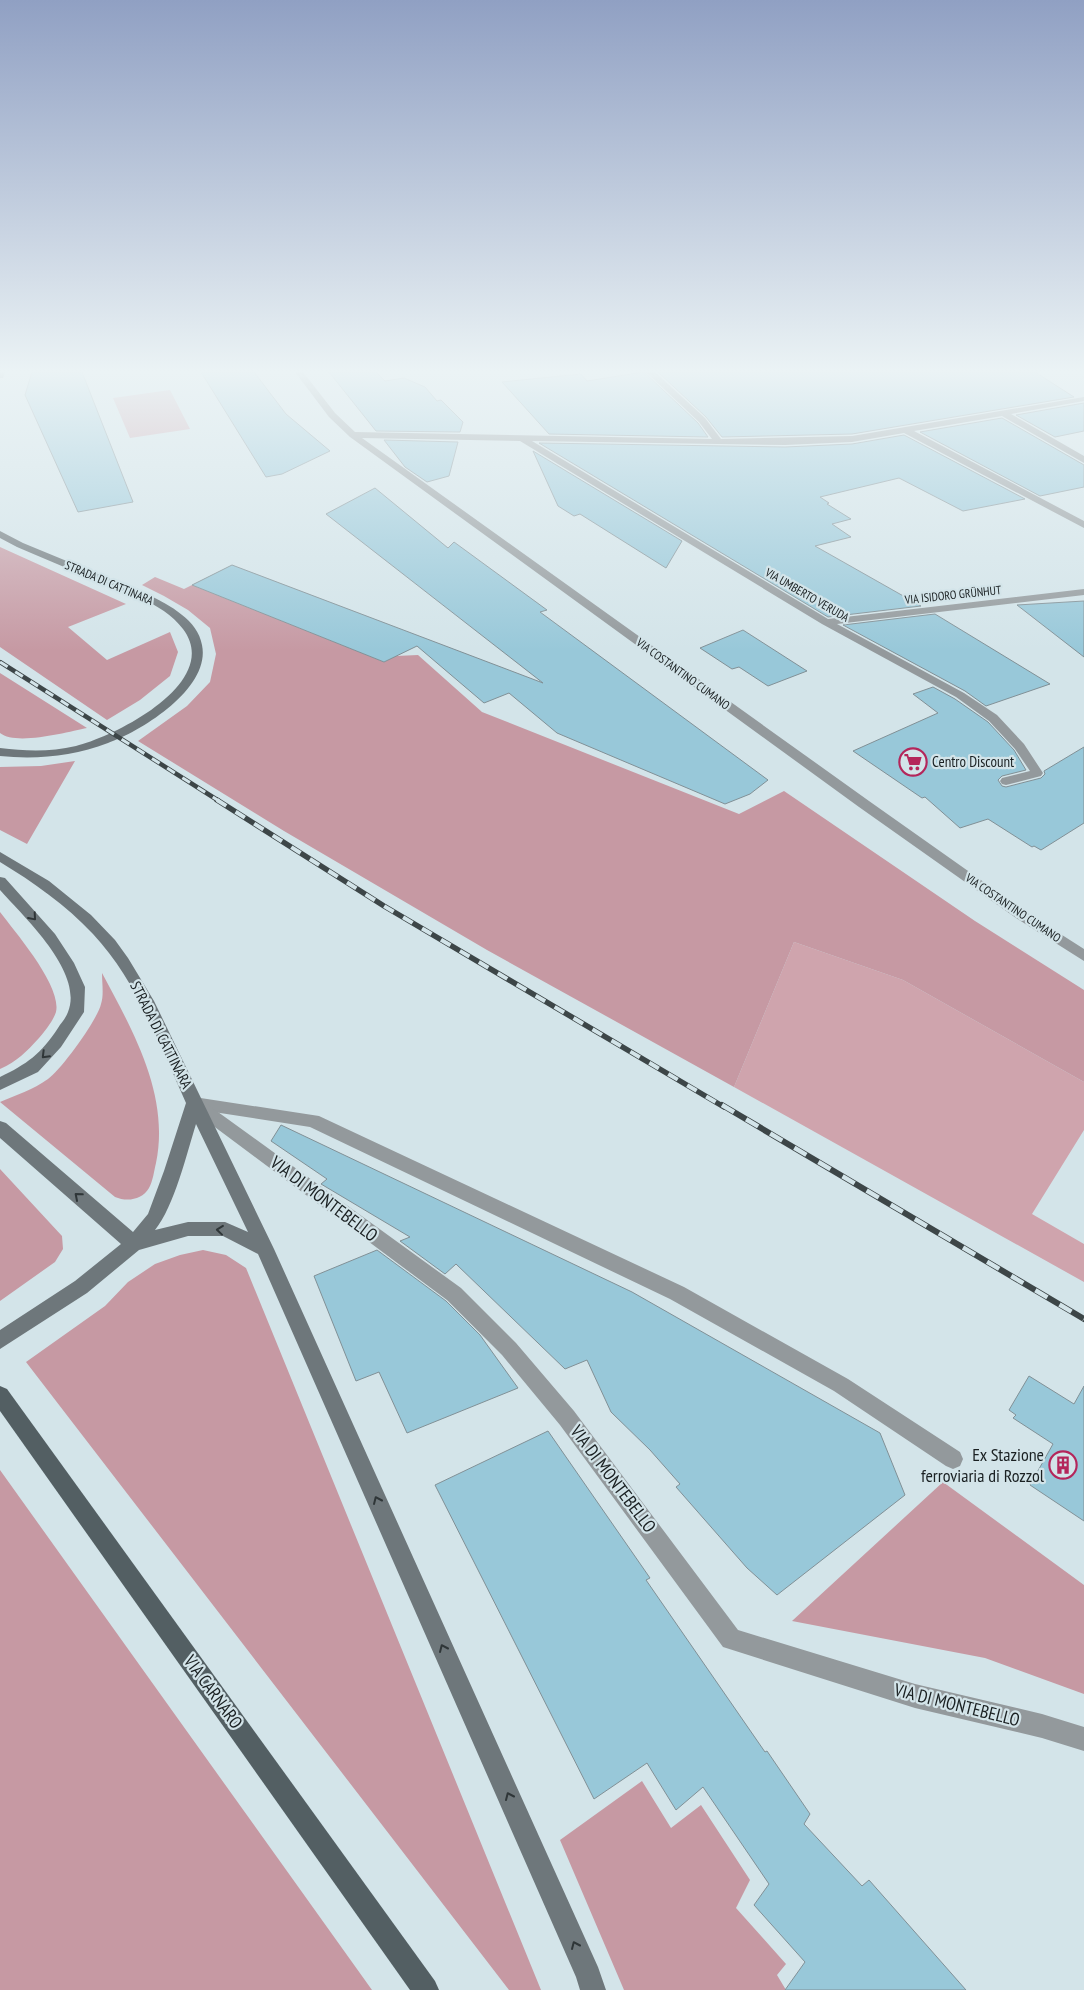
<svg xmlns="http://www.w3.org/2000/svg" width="1084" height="1990" font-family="'PT Sans Narrow',sans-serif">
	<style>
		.green { fill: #cfa4ad }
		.forest { fill: #c699a3 }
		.building { fill: #98c8d9; stroke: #819096 }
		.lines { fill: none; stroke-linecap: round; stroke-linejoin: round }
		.lane { fill: #93999c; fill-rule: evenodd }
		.street { fill: #93999c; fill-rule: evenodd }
		.secondary { fill: #6e777b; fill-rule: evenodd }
		.primary { fill: #535f63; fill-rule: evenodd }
		.rail-far2-casing { stroke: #3d4648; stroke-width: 4.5 }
		.rail-far1-casing { stroke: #3d4648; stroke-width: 5.5 }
		.rail-casing { stroke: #3d4648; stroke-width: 6 }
		.rail-far2 { stroke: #d3e4e9; stroke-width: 3; stroke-dasharray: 9; stroke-linecap: butt }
		.rail-far1 { stroke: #d3e4e9; stroke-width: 4; stroke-dasharray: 11; stroke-linecap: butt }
		.rail { stroke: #d3e4e9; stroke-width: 4.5; stroke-dasharray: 14; stroke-linecap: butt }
		.oneway { stroke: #2f3638 }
		.labels { text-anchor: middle; stroke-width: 4.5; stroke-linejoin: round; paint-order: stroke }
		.far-street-label { font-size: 12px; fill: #1a2022; stroke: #d3e4e9 }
		.poi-label { font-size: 15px; fill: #1a2022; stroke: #d3e4e9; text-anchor: start }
		.street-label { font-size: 15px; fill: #1a2022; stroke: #d3e4e9 }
		.near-street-label { font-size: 18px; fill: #1a2022; stroke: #d3e4e9 }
		.near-poi-label { font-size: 18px; fill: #1a2022; stroke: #d3e4e9; text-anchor: end }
	</style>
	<rect width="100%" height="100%" fill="#d3e4e9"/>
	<path class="green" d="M170,390L190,429L130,438L113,398Z
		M794,942L903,980L1084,1082V1130L1032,1214L1084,1244V1282L734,1087Z"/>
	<path class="forest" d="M0,547L126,604L68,627L107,660L170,632L178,652L170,676L140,700L107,720L0,647Z
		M155,577L184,589L192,585L384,662L396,656L418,655L482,712L739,814L784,791L975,921L1084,990V1082L903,980L794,942L734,1087L487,950L284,831L138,741L187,706L210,682L216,654L210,628L188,610L164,596L142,585Z
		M0,673L87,728C67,732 16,746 0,733Z
		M75,761L27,844L0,830V767L41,766Z
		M0,912C15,932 62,986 56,1012C53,1021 45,1031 39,1038C26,1052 18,1061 0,1069Z
		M102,973C133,1031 170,1095 156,1163C154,1171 153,1181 149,1188C142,1200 127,1202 115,1197L0,1102C16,1095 33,1090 48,1079C61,1070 98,1019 101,1004C104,995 102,983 102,973Z
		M0,1169L62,1236L63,1249L55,1262L0,1301Z
		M203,1250L226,1255L246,1268L541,1990H509L26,1362L105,1306L128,1282L155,1264L180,1255Z
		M0,1470L372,1990H0Z
		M943,1482L1084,1585V1694L985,1658L792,1621Z
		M642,1781L671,1828L701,1805L750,1880L736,1908L786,1964L777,1975L786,1990H624L560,1840Z"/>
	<path class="building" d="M32,372H82L133,502L78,512L25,395Z
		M201,372H254L286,414L330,451L282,474L266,477Z
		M329,372H376L385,381L404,378L425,387L437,401L441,400L463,422L460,432L376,431Z
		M644,372L698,423L708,437L549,434L502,382L581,374L587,381Z
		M658,372H1035L1074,397L852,434L722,437L706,417Z
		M1084,403V431L1055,437L1016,415Z
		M1002,418L1084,465V487L1040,496L920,432Z
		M904,435L1025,499L963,511L899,478L820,497L829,503L827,504L851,519L832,524L851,537L815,546L921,606L828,617L539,443L785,447L852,444Z
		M384,440L458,442L449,476L427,482L405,467Z
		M533,451L682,541L666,568L580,514L574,516L558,506Z
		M375,488L448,548L454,542L547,610L540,612L768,780L750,794L725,804L557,733L509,693L484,703L417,646L384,662L192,585L232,565L543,683L326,514Z
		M1084,601V657L1017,605Z
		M935,614L1050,684L986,706L965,691L843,625Z
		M743,630L807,671L768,686L739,667L732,669L700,648Z
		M933,687L955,699L988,722L1014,750L1026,770L1002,776L998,780L1002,786L1006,787L1041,778L1045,774L1044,771L1084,747V823L1041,850L1034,846L1032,847L988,819L960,828L925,797L922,798L853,751L938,713L913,694Z
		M281,1125L632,1292L880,1433L905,1495L777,1595L747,1568L676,1487L680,1484L650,1450L611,1412L587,1360L565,1369L456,1264L445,1274L400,1241L410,1237L321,1184L327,1179L271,1141Z
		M377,1250L446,1301L480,1335L518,1388L407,1433L379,1372L356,1381L314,1276Z
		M1029,1376L1074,1404L1084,1386V1521L1030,1485L1053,1444L1013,1418L1016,1415L1009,1410Z
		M548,1431L650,1578L646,1580L765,1752L767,1751L810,1814L804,1824L862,1886L869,1880L966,1990H785L805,1962L754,1905L769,1884L703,1787L676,1810L647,1763L594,1799L435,1485Z"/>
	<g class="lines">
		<path class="lane" d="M194,1097L319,1116L684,1287L848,1379L960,1452L963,1459L960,1466L953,1469L946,1466L834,1391L670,1299L310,1127L194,1109L188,1107L186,1103L188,1099Z"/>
		<path class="street" d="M295,372H303L335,413L355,432L712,439L699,422L646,372H655L705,418L721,439L852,436L1084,397V401L1011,414L1084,456V463L1002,416L914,431L1084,521V528L904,433L852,442L785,445L532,441L828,619L1084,589V595L837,624L964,693L997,715L1024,744L1043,773L1041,776L1006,785L1002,784L1000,781L1002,778L1030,771L1015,749L989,721L956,697L822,624L520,441L362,438L869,801L1026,912L1084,949V961L1016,918L859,807L350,437L329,417Z
			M194,1097L200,1099L461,1288L516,1343L574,1411L738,1630L915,1684L1042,1714L1084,1727V1751L1042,1738L915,1708L723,1647L560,1425L502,1355L447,1300L188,1107L186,1103L188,1099Z"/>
		<path class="secondary" d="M0,372H5L3,378H0Z
			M0,531L23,543L149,595C169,605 198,620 202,645C211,688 142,731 108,743C73,756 37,760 0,756V748C26,751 50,752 76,746C116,736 223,682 183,629C162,601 121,591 90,578C66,568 41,557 17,547L0,538Z
			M0,852L49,881L91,915L115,940L128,958L154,1001L274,1249L598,1967L606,1990H580L576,1977L258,1254L223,1236H188L139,1250L87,1293L0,1349V1330L75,1281L121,1244L0,1138V1121L6,1123L133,1232L148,1214L164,1171L186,1103C160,1045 137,981 93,934C66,905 33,882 0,862ZM196,1124L248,1232L225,1222H188L155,1230C174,1207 187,1153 196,1124Z
			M0,877L5,878L55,934L74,963L85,987L84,1012L61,1047L38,1072L0,1090V1077C27,1064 41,1054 58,1028C61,1023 66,1018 68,1012C84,972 24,917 0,890Z"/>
		<path class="primary" d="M0,1386L7,1389L435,1981L439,1990H410L0,1411Z"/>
		<g class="rail-far2-casing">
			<path id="rail-far2" d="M0,662L219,801"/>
		</g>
		<g class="rail-far1-casing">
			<path id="rail-far1" d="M217,800L384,906L724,1107"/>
		</g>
		<g class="rail-casing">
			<path id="rail" d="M722,1105L1084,1319"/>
		</g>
		<use href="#rail-far2" class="rail-far2"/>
		<use href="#rail-far1" class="rail-far1"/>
		<use href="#rail" class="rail"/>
	</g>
	<defs><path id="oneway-chevron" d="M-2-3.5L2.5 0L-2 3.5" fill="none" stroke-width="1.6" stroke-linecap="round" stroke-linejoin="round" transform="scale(1.25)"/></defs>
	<g class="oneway">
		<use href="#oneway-chevron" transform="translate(33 917) rotate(49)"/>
		<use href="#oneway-chevron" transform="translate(45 1055) rotate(135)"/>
		<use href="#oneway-chevron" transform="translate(78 1196) rotate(-139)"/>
		<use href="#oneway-chevron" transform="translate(220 1230) rotate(-174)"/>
		<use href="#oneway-chevron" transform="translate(377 1500) rotate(-114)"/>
		<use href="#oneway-chevron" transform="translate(443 1648) rotate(-114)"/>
		<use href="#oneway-chevron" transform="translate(509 1796) rotate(-114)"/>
		<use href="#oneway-chevron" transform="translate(575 1945) rotate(-114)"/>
	</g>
	<linearGradient id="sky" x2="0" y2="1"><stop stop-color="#90a0c3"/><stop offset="0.57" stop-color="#ebf3f5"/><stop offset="1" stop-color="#ebf3f5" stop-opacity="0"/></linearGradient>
	<rect width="1084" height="651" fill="url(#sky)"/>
	<defs>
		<g id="supermarket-ring" transform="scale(1.4375)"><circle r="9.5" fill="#d3e4e9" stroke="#b4265b" stroke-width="1.5"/><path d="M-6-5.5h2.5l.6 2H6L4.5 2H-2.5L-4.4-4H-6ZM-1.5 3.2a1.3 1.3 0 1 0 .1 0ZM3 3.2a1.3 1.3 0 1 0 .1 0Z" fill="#b4265b"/></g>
		<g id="building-ring" transform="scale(1.4375)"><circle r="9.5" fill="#d3e4e9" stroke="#b4265b" stroke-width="1.5"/><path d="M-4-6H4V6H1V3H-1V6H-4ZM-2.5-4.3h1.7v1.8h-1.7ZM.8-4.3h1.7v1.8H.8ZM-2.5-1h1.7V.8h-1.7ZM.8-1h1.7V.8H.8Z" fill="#b4265b"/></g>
	</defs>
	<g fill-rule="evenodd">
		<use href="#supermarket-ring" x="913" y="762"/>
		<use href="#building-ring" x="1063" y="1465"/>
	</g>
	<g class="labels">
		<g class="far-street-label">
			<text transform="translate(109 583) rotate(23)" y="4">STRADA DI CATTINARA</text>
			<text transform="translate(807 595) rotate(30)" y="4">VIA UMBERTO VERUDA</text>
			<text transform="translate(953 595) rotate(-6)" y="4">VIA ISIDORO GRÜNHUT</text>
			<text transform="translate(683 674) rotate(36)" y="4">VIA COSTANTINO CUMANO</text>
			<text transform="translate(1013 908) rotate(34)" y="4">VIA COSTANTINO CUMANO</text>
		</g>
		<g class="poi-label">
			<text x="932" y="767">Centro Discount</text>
		</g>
		<g class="street-label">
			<text transform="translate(161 1035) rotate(63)" y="5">STRADA DI CATTINARA</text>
		</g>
		<g class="near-street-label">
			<text transform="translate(324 1199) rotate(37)" y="6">VIA DI MONTEBELLO</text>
			<text transform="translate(613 1479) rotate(53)" y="6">VIA DI MONTEBELLO</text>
			<text transform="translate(213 1692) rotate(54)" y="6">VIA CARNARO</text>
			<text transform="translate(957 1705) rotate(14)" y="6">VIA DI MONTEBELLO</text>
		</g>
		<g class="near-poi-label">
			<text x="1044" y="1461">Ex Stazione<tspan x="1044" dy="21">ferroviaria di Rozzol</tspan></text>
		</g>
	</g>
</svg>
